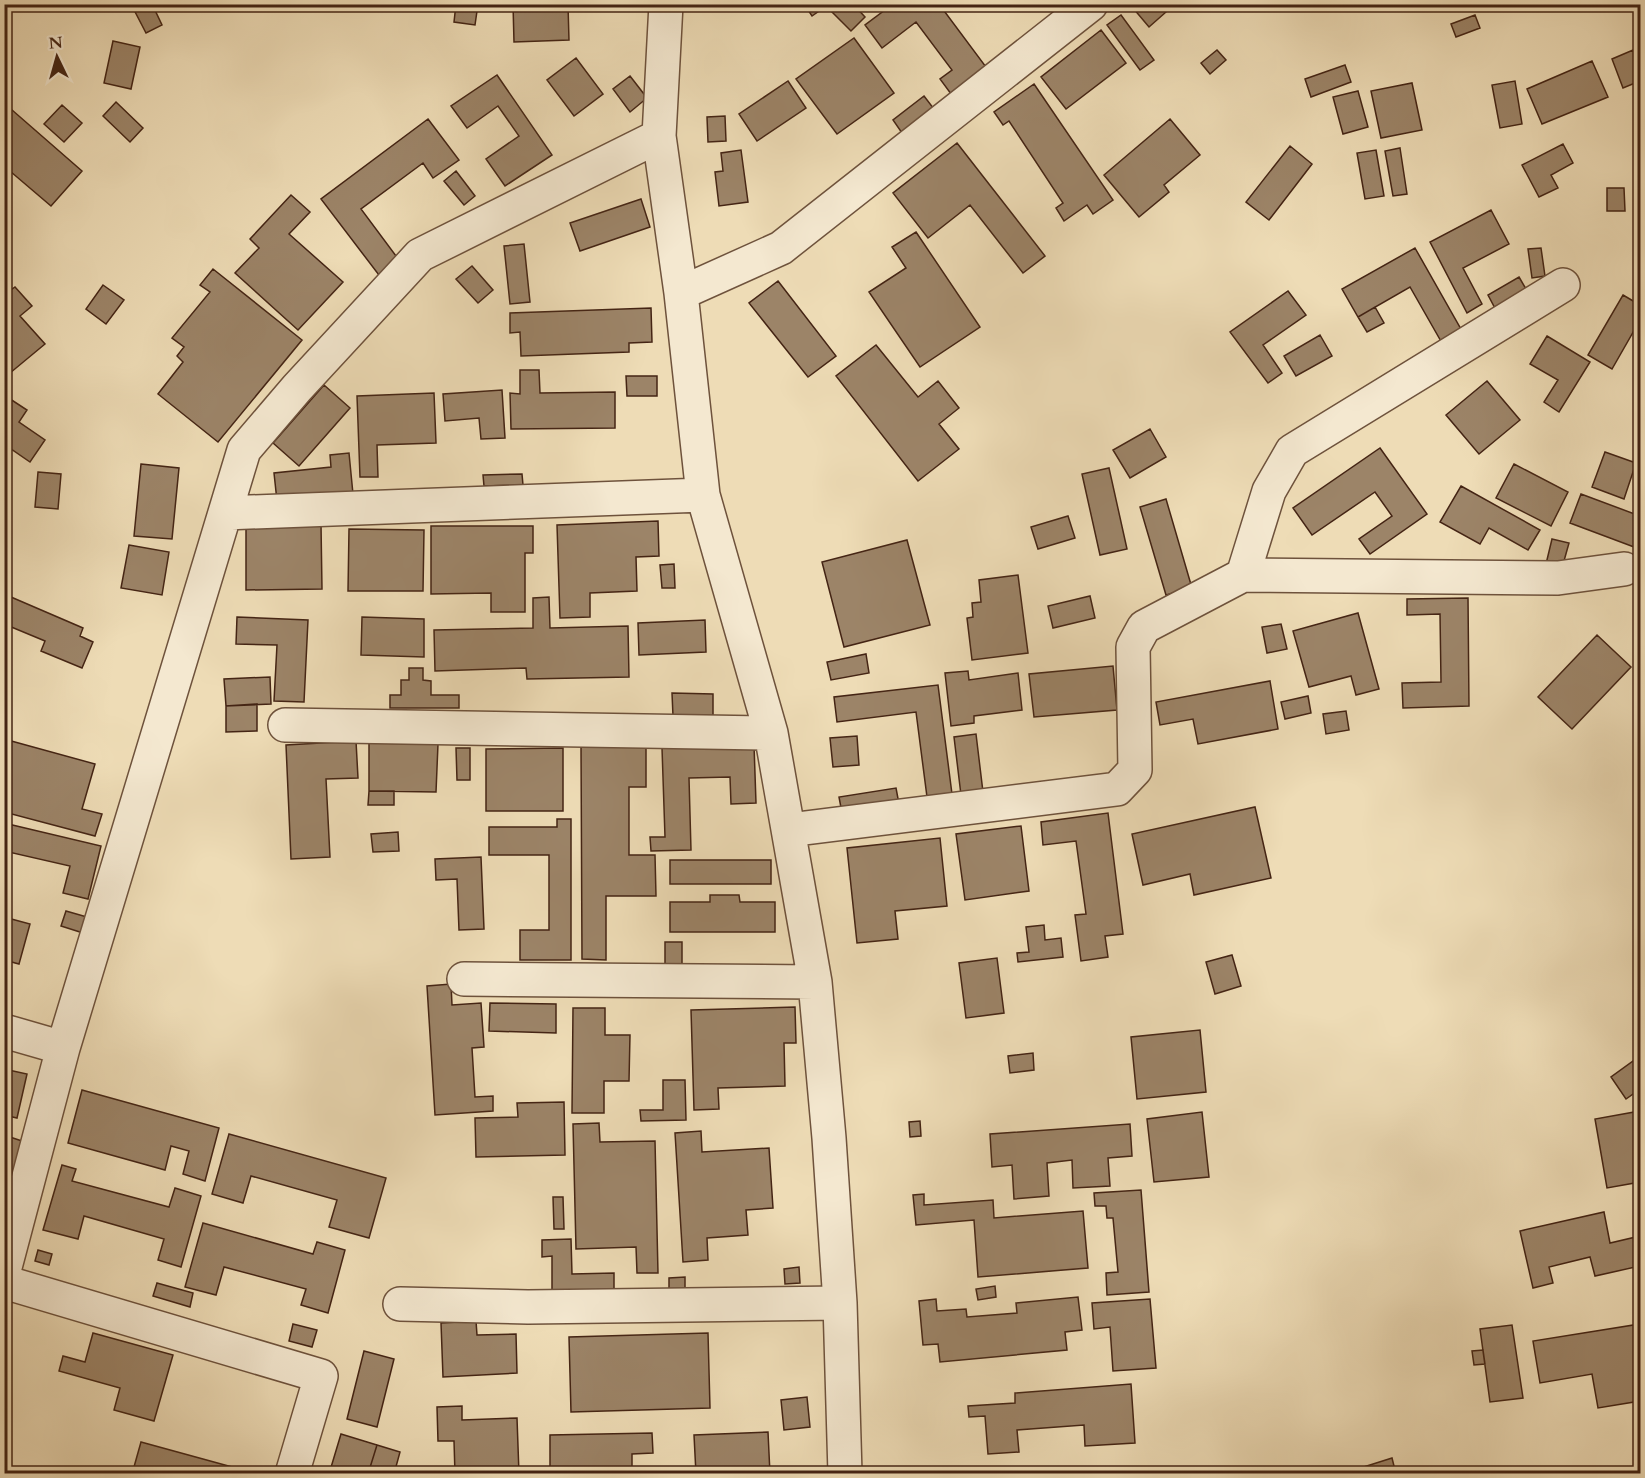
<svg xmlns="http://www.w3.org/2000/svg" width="1645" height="1478" font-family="Cardo,serif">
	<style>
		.building { fill: #9c8468; stroke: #442414; stroke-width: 1.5 }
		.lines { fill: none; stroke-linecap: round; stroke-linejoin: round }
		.minor-casing { stroke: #6e523c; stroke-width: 36 }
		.minor { stroke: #f4e8d0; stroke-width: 33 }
	</style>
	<rect width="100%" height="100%" fill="#eedcb6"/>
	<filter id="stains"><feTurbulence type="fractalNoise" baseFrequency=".00333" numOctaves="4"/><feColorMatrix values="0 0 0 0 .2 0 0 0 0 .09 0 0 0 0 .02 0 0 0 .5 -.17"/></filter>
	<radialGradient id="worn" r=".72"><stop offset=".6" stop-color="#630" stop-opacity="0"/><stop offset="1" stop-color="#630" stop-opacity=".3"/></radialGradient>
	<path class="building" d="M131,4H152L162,25L146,33Z
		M456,4H478L475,25L454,22Z
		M513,4H579L568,5L569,40L514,42Z
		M804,4H829L812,16Z
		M840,4H853L865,17L851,31L832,12Z
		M893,4H939L989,71L954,98L940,79L952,70L916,22L882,48L865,25Z
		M1137,4H1175L1149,27L1133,8Z
		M1121,15L1154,60L1140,70L1107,25Z
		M1475,15L1480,28L1456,37L1451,24Z
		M1101,30L1126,63L1066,109L1041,77Z
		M854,38L894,93L837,134L796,79Z
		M113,41L140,47L131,89L104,83Z
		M1217,50L1226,60L1210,74L1201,63Z
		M1633,50L1640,68V81L1623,88L1612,59Z
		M576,58L603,94L574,116L547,80Z
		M1592,61L1608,97L1542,124L1527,89Z
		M1345,65L1351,82L1311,97L1305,79Z
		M497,75L552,155L505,186L486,159L519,136L498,106L467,128L451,106Z
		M630,76L647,98L630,112L613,89Z
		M788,81L806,108L757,141L739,114Z
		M1515,81L1522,124L1500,128L1492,85Z
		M1412,83L1422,130L1381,138L1371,91Z
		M1034,84L1113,200L1093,214L1087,205L1064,221L1056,208L1063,203L1009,121L1003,125L994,112Z
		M1358,91L1368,127L1343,134L1333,97Z
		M924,96L934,109L902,133L893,120Z
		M116,102L143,128L130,142L103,116Z
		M4,103L82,171L51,206L4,166Z
		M62,105L82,123L64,142L44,124Z
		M725,116L726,141L708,142L707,117Z
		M428,119L459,160L433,178L423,163L361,209L402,264L382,279L321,199Z
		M1170,119L1200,155L1164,185L1169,192L1139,217L1104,175Z
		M957,143L1045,256L1023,273L970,205L928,238L893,193Z
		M1563,144L1573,163L1551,175L1558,188L1539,197L1522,165Z
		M1290,146L1312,164L1269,220L1246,202Z
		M1400,148L1407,194L1393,196L1385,151Z
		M741,150L748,202L719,206L715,172L723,171L721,153Z
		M1376,150L1384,196L1365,199L1357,153Z
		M456,171L475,196L464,205L444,181Z
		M1607,188H1624L1625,211H1607Z
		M291,195L310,212L289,234L343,282L298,330L235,273L259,248L250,239Z
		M641,199L650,227L580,251L570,223Z
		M1491,210L1509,244L1463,268L1482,304L1467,313L1430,242Z
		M916,232L980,327L920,367L869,292L906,268L892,247Z
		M524,244L530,302L510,304L504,246Z
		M1415,248L1466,338L1446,350L1410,287L1358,317L1342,289Z
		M1541,248L1545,276L1532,278L1528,249Z
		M472,266L493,290L478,303L456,279Z
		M213,269L302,340L218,442L158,394L183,362L177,356L184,347L172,338L210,292L200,285Z
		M1519,277L1529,294L1497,312L1488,295Z
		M778,281L836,356L808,377L749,303Z
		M103,285L124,300L106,324L86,309Z
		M15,287L32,306L20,316L45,344L4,378V295Z
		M1288,291L1306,315L1263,345L1282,373L1268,383L1230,332Z
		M1623,295L1640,305V320L1612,369L1588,355Z
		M1375,307L1384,323L1367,332L1358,317Z
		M651,308L652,342L629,343V352L521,356L520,332L510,333V313Z
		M1320,335L1332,356L1296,376L1284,356Z
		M1547,336L1590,362L1559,412L1544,402L1558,380L1530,364Z
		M876,345L918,397L938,381L959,408L939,424L959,449L918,481L836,376Z
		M520,370H539L540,393L615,392V428L511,429L510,393L520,394Z
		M626,376H657V396H627Z
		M1487,381L1520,420L1479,454L1446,415Z
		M324,385L350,408L299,466L273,443Z
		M502,390L505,438L481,439L479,418L445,421L443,394Z
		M434,393L436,443L377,445L378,477H360L357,396Z
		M4,395L27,410L19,422L45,440L30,462L4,444Z
		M1150,429L1166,457L1130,478L1113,450Z
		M1380,448L1427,514L1370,554L1359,539L1392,516L1375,492L1312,535L1293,508Z
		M1605,452L1636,463L1624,499L1592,487Z
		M349,453L353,494L277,501L274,473L331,467L330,455Z
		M141,464L179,468L172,539L134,536Z
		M1514,464L1568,492L1551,526L1496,498Z
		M1109,468L1127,549L1100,555L1082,474Z
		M38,472L61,474L58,509L35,507Z
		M522,474L523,485L484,486L483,475Z
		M1461,486L1540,530L1528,550L1489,528L1480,544L1440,522Z
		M1581,494L1640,516V531L1634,547L1570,523Z
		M1166,499L1192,588L1166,595L1140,507Z
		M1068,516L1075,538L1038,549L1031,527Z
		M658,521L659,556L636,557L637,591L590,593V617L560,618L557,525Z
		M321,524L322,589L246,590V525Z
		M431,526H533V553H525V612H491V593L431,594Z
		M349,529L424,530L423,591H348Z
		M1552,539L1569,543L1562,568L1546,564Z
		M907,540L930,625L844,647L822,562Z
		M129,545L169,552L162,595L121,588Z
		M674,564L675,588H662L660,565Z
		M1018,575L1028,653L972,660L967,618L973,617L972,603L981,602L979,580Z
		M4,594L83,628L80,636L93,642L82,668L41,651L45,641L4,624Z
		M1090,596L1095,618L1053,628L1048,606Z
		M549,597L550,628L628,626L629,677L527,679L526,668L435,671L434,630L533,628V598Z
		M1468,598L1469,706L1403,708L1402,683L1441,682L1440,614L1407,615V599Z
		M1358,613L1379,689L1356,695L1351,676L1309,687L1293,631Z
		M237,617L308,620L304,702L274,701L277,645L236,644Z
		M362,617L424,619V657L361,655Z
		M705,620L706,652L639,655L638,623Z
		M1281,624L1287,649L1267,653L1262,627Z
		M1597,635L1631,667L1572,729L1538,697Z
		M866,654L869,673L831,680L827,662Z
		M1113,666L1117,710L1034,717L1029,674Z
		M409,668H423V680L431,681V695H459V708H390V695H401V680H409Z
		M968,671L969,680L1018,673L1022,710L974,716V723L951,726L945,673Z
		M270,677L271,704L226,706L224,679Z
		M1270,681L1278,729L1198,744L1193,719L1160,725L1156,702Z
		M938,685L952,794L927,797L916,712L837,722L834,697Z
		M672,693L713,694V716H673Z
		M1308,696L1311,713L1285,719L1281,702Z
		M257,704V731L226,732V706Z
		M1346,711L1349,730L1326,734L1323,714Z
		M976,734L983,792L961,795L954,737Z
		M857,736L859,765L833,767L830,738Z
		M4,739L95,764L82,809L102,814L95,836L4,812Z
		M356,741L358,778L326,779L330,857L291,859L286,745Z
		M369,743L438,744L436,792L369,791Z
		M754,745L756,803L731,804L730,777L689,778L691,850L651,851L650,837H665L662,748Z
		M581,746H646V787H629V855H655L656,896H606V960L582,959Z
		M456,748H470V780H457Z
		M563,748V811H486V749Z
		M896,788L899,804L842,813L839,797Z
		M369,791H394V805H368Z
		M1255,807L1271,878L1194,895L1190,874L1143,885L1132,834Z
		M1108,813L1123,934L1105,936L1108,957L1081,961L1075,915L1086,914L1076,841L1043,845L1041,822Z
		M557,819H571V960H520V930H549V855H489V827H557Z
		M4,823L101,846L88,899L63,893L70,866L4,851Z
		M1021,826L1029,891L965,900L956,834Z
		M398,832L399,851L373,852L371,834Z
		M940,838L947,906L895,911L898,939L857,943L847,848Z
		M481,857L484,929L459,930L457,879L436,880L435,859Z
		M670,860H771V884H670Z
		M710,895H739L740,902H775V932H670V902H710Z
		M66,911L87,917L83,933L61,926Z
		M4,917L30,924L19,964L4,960Z
		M1044,925L1045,940L1061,938L1063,957L1018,962L1017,953L1029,952L1026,927Z
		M665,942H682V969H665Z
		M1232,955L1241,986L1215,994L1206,962Z
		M997,958L1004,1013L966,1018L959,963Z
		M451,984L452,1005L481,1003L484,1047L472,1048L475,1097L493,1096V1111L435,1115L427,986Z
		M490,1003L556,1004V1033L489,1031Z
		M795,1007L796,1043H784L785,1086L718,1088L719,1109L694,1110L691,1010Z
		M573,1008H605V1035H630L629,1081H604V1113H572Z
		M1200,1030L1206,1092L1137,1099L1131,1037Z
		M1033,1053L1034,1070L1010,1073L1008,1056Z
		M1640,1056V1089L1626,1099L1611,1077Z
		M4,1069L27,1074L17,1118L4,1115Z
		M663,1080H685L686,1120L641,1121L640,1110H663Z
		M82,1090L219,1128L205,1181L183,1174L189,1151L171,1146L165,1170L68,1143Z
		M564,1102L565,1155L476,1157L475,1118L518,1117L517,1103Z
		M1640,1111V1182L1607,1188L1595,1119Z
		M1202,1112L1209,1177L1154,1182L1147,1119Z
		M920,1121L921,1136L910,1137L909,1122Z
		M599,1123L600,1142L655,1141L658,1273H637L636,1247L576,1249L573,1124Z
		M1130,1124L1132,1156L1108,1158L1110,1186L1073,1188L1072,1160L1047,1163L1049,1196L1014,1199L1012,1165L992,1167L990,1134Z
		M701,1131L702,1152L769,1148L773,1208L746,1210L748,1235L707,1238L708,1260L683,1262L675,1133Z
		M229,1134L386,1178L369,1238L329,1227L337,1200L251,1176L243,1203L212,1194Z
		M7,1136L22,1141L4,1205V1147Z
		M62,1165L76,1169L72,1181L169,1207L175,1188L201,1196L181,1267L158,1260L164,1239L84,1216L78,1239L43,1230Z
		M1141,1190L1149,1292L1107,1295L1106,1273L1118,1272L1113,1218H1107L1106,1206H1095L1094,1193Z
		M924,1194V1205L993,1200L994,1218L1083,1211L1088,1268L978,1277L974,1220L916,1225L913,1195Z
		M553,1197H563L564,1229H554Z
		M1604,1212L1610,1243L1640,1236V1266L1595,1276L1590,1257L1549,1267L1553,1283L1533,1288L1520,1231Z
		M203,1223L313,1254L317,1242L345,1250L328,1313L301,1305L306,1289L224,1267L216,1295L185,1287Z
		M571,1239L572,1274L614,1273V1293L552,1295V1256L542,1257V1240Z
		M38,1250L52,1254L49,1265L35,1261Z
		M799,1267L800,1283L785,1284L784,1269Z
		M685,1277V1290H669V1278Z
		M157,1283L193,1293L190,1307L153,1296Z
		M995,1286L996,1297L978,1300L976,1289Z
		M1078,1297L1082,1330L1065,1332L1067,1350L940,1362L938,1344L923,1345L919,1301L936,1299L937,1311L966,1309L967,1317L1017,1313L1016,1303Z
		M1150,1299L1156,1368L1113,1371L1110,1327L1094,1329L1092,1303Z
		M476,1321L477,1335L516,1334L517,1373L443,1377L441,1323Z
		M293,1324L317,1330L312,1347L289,1341Z
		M1640,1324V1401L1598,1408L1592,1374L1540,1383L1533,1341Z
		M1512,1325L1523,1398L1490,1402L1480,1329Z
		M93,1333L173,1355L154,1421L114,1410L120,1388L59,1371L63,1356L85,1362Z
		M708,1333L710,1408L571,1412L569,1337Z
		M1483,1350L1485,1364L1474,1365L1472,1351Z
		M364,1351L394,1359L377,1427L347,1419Z
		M1131,1384L1135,1443L1085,1446L1084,1425L1017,1430L1019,1452L988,1454L985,1416L969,1417L968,1406L1015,1403V1393Z
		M807,1397L810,1427L784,1430L781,1400Z
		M462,1406V1420L517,1418L519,1474H455L454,1441H438L437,1407Z
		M768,1432L770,1474H696L694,1435Z
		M652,1433L653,1453L632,1454V1474H550V1435Z
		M341,1434L377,1445L368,1474H329Z
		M141,1442L254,1473L132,1474Z
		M377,1445L400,1452L394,1474H368Z
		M1392,1458L1396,1474H1355L1354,1470Z
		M945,1467V1474H926V1468Z"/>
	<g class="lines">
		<g class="minor-casing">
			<path id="minor" d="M666,4L659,136L681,293L703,495L771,733L815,982L829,1138L840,1303L845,1474
				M681,293L781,248L1091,4
				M225,513L703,495
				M1243,575L1269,491L1292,451L1563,285
				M285,725L771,733
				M789,830L1117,789L1135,770L1133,647L1144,627L1243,575L1558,578L1624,569
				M464,979L815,982
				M4,1031L63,1048
				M4,1271L63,1048L244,450L297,388L420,255L659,136
				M4,1282L321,1376L292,1474
				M400,1304L528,1307L840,1303"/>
		</g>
		<use href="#minor" class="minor"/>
	</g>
	<rect width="1645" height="1478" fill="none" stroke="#eedcb6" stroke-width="24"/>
	<rect x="6" y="6" width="1633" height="1466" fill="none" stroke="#442414" stroke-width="3"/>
	<rect x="12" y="12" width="1621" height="1454" fill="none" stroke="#442414" stroke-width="1.5"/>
	<g transform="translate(57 57) rotate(355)" stroke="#f4e8d0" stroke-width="4.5" paint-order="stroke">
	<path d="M0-4.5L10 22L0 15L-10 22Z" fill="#442414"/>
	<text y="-9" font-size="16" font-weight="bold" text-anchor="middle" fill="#442414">N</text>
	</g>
	<rect width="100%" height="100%" filter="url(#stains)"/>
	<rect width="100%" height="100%" fill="url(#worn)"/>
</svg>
